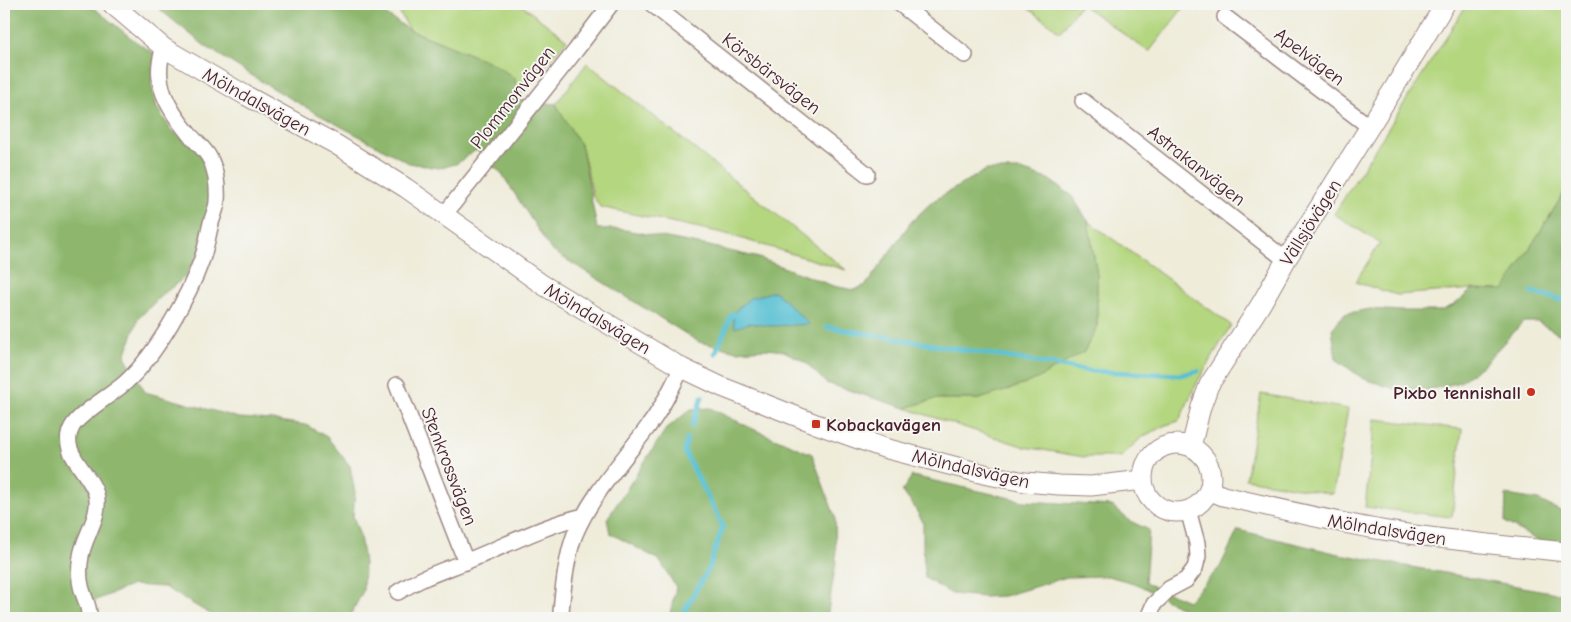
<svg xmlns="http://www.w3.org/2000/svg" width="1571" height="622" font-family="'Comic Neue',sans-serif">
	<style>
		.green { fill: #b3d67e; stroke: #7e7a54 }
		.forest { fill: #8eb76d; stroke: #6c6b4c }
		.water { fill: #56c0d2; stroke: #50707e }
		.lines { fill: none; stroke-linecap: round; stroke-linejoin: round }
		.stream { stroke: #56c0d2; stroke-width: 5 }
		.minor-casing { stroke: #9c8682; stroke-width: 18 }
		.tertiary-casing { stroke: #9c8682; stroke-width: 21 }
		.minor { stroke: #fff; stroke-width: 15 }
		.tertiary { stroke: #fff; stroke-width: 19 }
		.poi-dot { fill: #c8321e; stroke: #f6f6f2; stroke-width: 2 }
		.labels { text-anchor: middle; stroke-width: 4; stroke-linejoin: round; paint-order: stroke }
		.street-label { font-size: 19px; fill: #4a1f2b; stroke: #f6f6f2 }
		.poi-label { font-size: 19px; font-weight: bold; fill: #4a1f2b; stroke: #f6f6f2; text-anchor: end }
	</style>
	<rect width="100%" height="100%" fill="#f6f6f2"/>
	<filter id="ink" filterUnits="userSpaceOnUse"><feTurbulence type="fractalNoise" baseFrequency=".02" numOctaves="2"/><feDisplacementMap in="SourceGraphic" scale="10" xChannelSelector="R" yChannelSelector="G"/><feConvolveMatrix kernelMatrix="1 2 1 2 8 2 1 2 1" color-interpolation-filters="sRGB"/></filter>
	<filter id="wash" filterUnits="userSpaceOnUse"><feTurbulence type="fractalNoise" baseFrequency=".0096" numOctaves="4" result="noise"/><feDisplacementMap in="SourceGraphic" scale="20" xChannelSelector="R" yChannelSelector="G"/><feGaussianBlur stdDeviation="1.12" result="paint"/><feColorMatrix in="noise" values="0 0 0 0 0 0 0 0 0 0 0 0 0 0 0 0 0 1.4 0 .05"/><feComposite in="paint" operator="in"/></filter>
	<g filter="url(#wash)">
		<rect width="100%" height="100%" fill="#efecda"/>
		<path class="green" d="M394,4H520L567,40L517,100L492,63L410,30Z
			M1023,4H1186L1149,52L1081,4L1060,32Z
			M1467,4H1567V188L1504,291L1473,289L1397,295L1355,282L1380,243L1334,214Z
			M587,63L846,270L723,233L600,207L593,196L582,148L556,104Z
			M1088,221L1231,325L1198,381L1179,421L1166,425L1142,437L1121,457H1084L1025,447L905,408L935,399H980L1084,352L1097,326V275Z
			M1261,394L1348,409L1333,494L1246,479Z
			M1375,419L1462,429L1452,517L1365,507Z"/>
		<path class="forest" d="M4,4H89L135,41L155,54L151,83L157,108L171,130L199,149L209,166L211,220L203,246L185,277L162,295L138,319L125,356L145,392L239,418L272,420L306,425L327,437L350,466L355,493L353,516L360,536L364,563L363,591L349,618H217L164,587L133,585L86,604L88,618H4Z
			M153,4H375L376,8L410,30L492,63L515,78L517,100L556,104L582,148L597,229H620L709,246L759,258L833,286L854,290L866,285L911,222L933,201L986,170H1021L1048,179L1071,195L1088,221L1097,275V327L1084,352L1037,379L1014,388L980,399H935L905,408L826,383L805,362L784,351L766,349L737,351L699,342L551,250L502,174L476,150L456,164L439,168L409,163L314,112L264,83L205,46Z
			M1567,188V339L1538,322H1523L1483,365L1460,382L1428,390H1397L1362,378L1336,359L1332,329L1344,314L1370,309L1400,311H1440L1454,305L1473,289L1504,290Z
			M710,408L753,429L812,454L835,517L836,562L827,618H669L676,587L659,560L610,533L607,519L666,429L691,409Z
			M912,476L1024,501L1112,506L1130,521L1149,530L1145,583L1188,601L1220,567L1238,530L1339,554L1567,595V618H1191L1182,608L1137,584L1108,576L1067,577L1004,596L984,597L952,594L925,578L923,549V522L913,505L902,491Z
			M1506,495L1538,500L1567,514V547L1545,545L1505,522Z"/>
		<path class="water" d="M775,291L809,324L771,326L750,323L735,328L732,314L750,298Z"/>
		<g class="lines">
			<path class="stream" d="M1531,292L1567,301
				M827,327L1090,371L1180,375L1198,371
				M715,354L732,314L738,315
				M692,426L702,397
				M680,618L709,568L723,526L684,451L687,439"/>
		</g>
	</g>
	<g filter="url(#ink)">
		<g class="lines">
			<g class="minor-casing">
				<path id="minor" d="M652,4L867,174
					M900,4L965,55
					M1225,17L1370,127
					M1083,101L1286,260
					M444,215L576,50L611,4
					M397,385L466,562
					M398,592C423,576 446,570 472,559C509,544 545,525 584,516
					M89,618C90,608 86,602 83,593C79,582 79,567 81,556C84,536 102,515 96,494C90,472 58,452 72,427C78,414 115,393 127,381C156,355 189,296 202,259C206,248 208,235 211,223C213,215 217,208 217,201C218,187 216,169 209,157C204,148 195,141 189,134C168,109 151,81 164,48
					M561,618V612C563,587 566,557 575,534C593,492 624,460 650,424C663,407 672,386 682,368
					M1148,618L1154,604L1169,589L1186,580L1195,568L1198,556L1197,543L1188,510"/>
			</g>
			<g class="tertiary-casing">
				<path id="tertiary" d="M112,4L164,48L245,95L337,145L406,188L543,285L682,368L722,387L816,424L884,448L988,475L1025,482L1059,485L1091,486L1143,480
					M1143 478a34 34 0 1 1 68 0a34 34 0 1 1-68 0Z
					M1191,447L1201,407L1209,385L1261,304L1286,260L1394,88L1445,4
					M1209,490L1223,496C1276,508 1329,521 1382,530C1443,540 1506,546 1567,552"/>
			</g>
			<use href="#minor" class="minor"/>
			<use href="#tertiary" class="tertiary"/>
		</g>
	</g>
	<g class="poi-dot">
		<circle cx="1531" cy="392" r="5"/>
		<rect x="811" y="419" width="10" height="10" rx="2.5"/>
	</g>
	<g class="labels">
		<g class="street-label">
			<text transform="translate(1310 56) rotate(37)" y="7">Apelvägen</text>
			<text transform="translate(772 73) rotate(38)" y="7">Körsbärsvägen</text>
			<text transform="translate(512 97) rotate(-52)" y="7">Plommonvägen</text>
			<text transform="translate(257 101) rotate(29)" y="7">Mölndalsvägen</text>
			<text transform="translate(1197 165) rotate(38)" y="7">Astrakanvägen</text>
			<text transform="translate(1310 222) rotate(-58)" y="7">Vällsjövägen</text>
			<text transform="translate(598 318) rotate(31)" y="7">Mölndalsvägen</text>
			<text transform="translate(450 466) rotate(69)" y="7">Stenkrossvägen</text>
			<text transform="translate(971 468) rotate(13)" y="7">Mölndalsvägen</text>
			<text transform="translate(1387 529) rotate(9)" y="7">Mölndalsvägen</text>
		</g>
		<g class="poi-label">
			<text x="1521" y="399">Pixbo tennishall</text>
			<text x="826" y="431" text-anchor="start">Kobackavägen</text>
		</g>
	</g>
	<rect width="1571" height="622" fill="none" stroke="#f6f6f2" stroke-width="20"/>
</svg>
